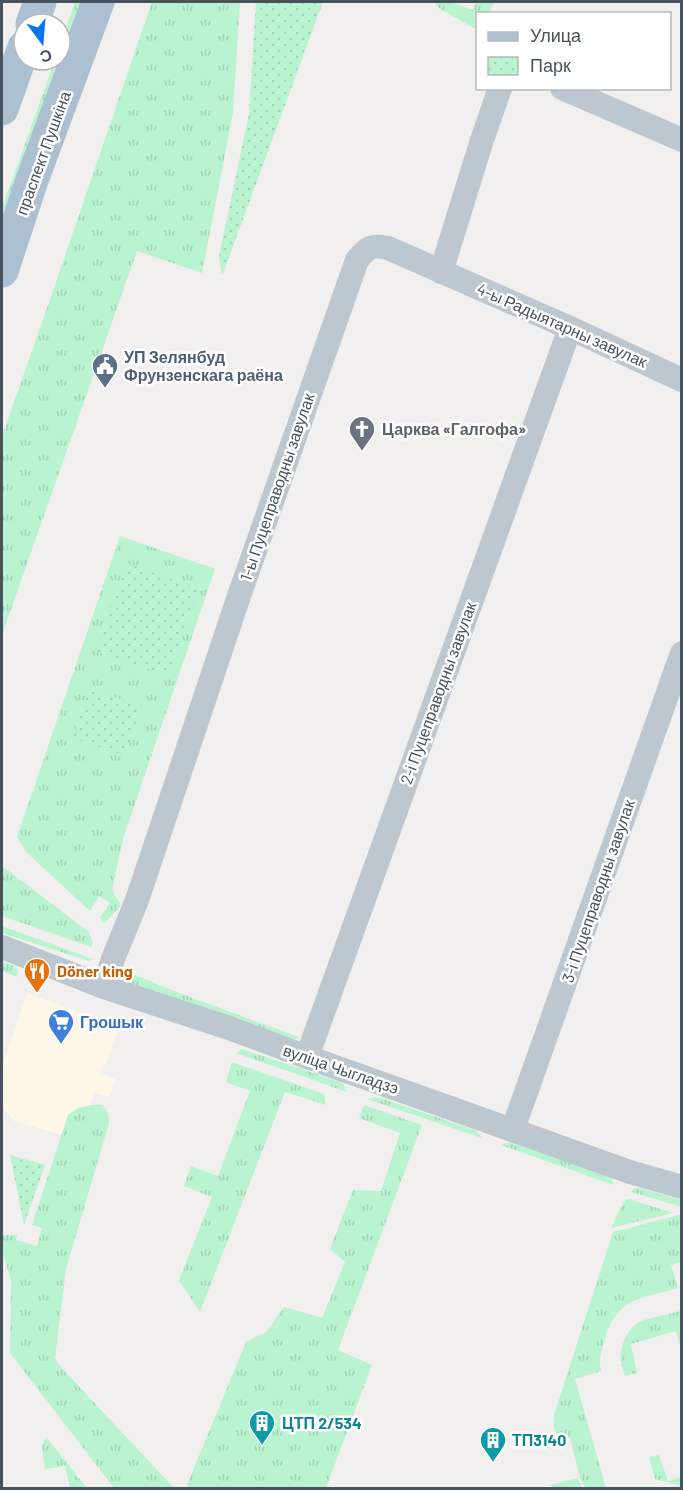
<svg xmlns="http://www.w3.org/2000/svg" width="683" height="1490" font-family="Barlow,sans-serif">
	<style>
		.commercial { fill: #fef7e8 }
		.grass { fill: url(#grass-tufts) }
		.park { fill: url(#park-dots) }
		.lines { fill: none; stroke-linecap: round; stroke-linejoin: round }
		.street { stroke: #bcc7d0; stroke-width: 24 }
		.primary { stroke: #adc0d1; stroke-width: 33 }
		.labels { text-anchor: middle; stroke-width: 5; stroke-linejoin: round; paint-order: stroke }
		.street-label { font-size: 16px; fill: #46535f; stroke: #fff }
		.service-label { font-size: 16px; font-weight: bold; fill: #4e5e75; stroke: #fff; text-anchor: start }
		.worship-label { font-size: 16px; font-weight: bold; fill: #5b616d; stroke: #fff; text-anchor: start }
		.food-label { font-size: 16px; font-weight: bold; fill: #c56008; stroke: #fff; text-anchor: start }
		.shop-label { font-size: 16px; font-weight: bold; fill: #366cbe; stroke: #fff; text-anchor: start }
		.culture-label { font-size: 16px; font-weight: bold; fill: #0d838f; stroke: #fff; text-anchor: start }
	</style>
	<defs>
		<pattern id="grass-tufts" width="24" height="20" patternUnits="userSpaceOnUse" patternTransform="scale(1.5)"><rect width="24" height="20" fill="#baf3cf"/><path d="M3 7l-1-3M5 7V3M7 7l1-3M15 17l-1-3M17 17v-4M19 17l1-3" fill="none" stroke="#a1d2b4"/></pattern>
		<pattern id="park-dots" width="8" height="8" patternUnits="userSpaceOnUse" patternTransform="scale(1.5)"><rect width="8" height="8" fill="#baf3cf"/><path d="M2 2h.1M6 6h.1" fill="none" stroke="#a1d2b4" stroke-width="1.8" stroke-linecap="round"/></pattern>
	</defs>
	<rect width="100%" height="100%" fill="#f2efef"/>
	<path class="commercial" d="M27,993L119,1027L106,1064H103L100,1074L115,1079L110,1097L94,1093L79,1140L14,1121L2,1106V1067Z"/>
	<path class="grass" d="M75,2H86L2,234V208L55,60H60V44Z
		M152,2H240L233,113L202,273L137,251L2,635V436L46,311Z
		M433,2H450L473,10L476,2H495L489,13L478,14L477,30L439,8Z
		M120,536L215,569L123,839L112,890L121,905L105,923L100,918L110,903L99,896L90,911L26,852L17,837Z
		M2,866L89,932L93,944L91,947L2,916Z
		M2,926L93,959L89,961L2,933Z
		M2,962L14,965L18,971L17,977L2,971Z
		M123,970L179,993L299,1037L297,1039H292L128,982L122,976Z
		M242,1049L343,1083L347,1092L236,1053Z
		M232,1062L324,1094L326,1105L285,1092L200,1312L179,1280L212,1197L184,1186L191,1166L218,1176L250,1091L226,1082Z
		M374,1097L384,1099L477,1131L482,1138L367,1099Z
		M92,1105H103L108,1113L109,1123L66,1269L55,1358L57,1363L174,1488H114L10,1353L11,1280L3,1254L2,1235H17L16,1240L37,1246L42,1228L32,1225L68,1115L78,1108Z
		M364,1105L422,1125L338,1350L372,1365L326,1488H190L187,1485L246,1342L266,1332L284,1307L322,1318L345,1262L330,1249L353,1190L381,1191L400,1133L359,1118Z
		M505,1143H512L605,1175L612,1179L614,1185L501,1145Z
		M634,1188H640L681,1200V1207L632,1192Z
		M629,1199L673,1213L611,1228L624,1201Z
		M679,1215H681V1262L671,1265L678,1288C642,1298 617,1298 605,1338C602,1349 598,1360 601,1371L575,1379L606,1488H585L580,1478L570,1438L559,1440L554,1428V1415L613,1232Z
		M681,1311V1349L676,1331L631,1344L637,1373L625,1376C624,1372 621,1367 621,1362C619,1350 625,1332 636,1324C645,1318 670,1314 681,1311Z
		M46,1437L87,1488H70L65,1466L45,1469L42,1446Z
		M659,1455L668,1481L681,1477V1486L655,1479L649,1457Z
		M578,1478L582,1488H554L550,1485Z"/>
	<path class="park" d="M256,2H323L222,276L219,256L249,114Z
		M126,563L199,589L168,676L96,651Z
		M89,689L142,706L125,756L73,738Z
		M10,1155L45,1165L24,1225Z"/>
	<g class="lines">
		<path class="street" d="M562,88L682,140
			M441,272L482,140L500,88
			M2,947L104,987L229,1028L307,1057L630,1172L682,1187
			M104,987L113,959L137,900L239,596L357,260C369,246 371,245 388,248L570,328L682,380
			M307,1057L570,328
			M513,1129L682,653"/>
		<path class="primary" d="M32,24L40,2
			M2,109L24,47
			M2,271L31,183L98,2"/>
	</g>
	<defs>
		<g id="civic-pin" transform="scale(1.35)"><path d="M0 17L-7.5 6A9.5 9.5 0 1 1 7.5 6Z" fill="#5c6f8a" stroke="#fff"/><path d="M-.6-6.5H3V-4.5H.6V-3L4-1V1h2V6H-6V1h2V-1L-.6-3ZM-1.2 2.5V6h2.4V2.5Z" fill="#fff"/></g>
		<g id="church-pin" transform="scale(1.35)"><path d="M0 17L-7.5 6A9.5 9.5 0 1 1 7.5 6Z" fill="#6b7280" stroke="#fff"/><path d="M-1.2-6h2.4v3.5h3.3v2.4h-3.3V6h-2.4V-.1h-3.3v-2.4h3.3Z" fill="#fff"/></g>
		<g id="restaurant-pin" transform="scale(1.35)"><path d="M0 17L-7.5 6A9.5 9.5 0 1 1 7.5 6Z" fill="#e8710a" stroke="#fff"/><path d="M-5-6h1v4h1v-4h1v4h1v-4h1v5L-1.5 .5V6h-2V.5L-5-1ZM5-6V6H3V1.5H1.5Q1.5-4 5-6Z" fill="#fff"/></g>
		<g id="supermarket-pin" transform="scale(1.35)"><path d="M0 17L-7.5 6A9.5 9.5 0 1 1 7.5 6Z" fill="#3f7fe0" stroke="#fff"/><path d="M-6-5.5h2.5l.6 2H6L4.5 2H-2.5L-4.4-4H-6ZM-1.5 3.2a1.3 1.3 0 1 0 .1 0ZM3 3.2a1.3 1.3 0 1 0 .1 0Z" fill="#fff"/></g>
		<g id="building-pin" transform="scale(1.35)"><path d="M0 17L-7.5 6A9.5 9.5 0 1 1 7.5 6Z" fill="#0f9aa8" stroke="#fff"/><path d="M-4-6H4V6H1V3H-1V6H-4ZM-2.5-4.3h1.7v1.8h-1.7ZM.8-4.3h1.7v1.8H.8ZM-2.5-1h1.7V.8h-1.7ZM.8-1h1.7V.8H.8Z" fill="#fff"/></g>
	</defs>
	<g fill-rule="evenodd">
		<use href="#civic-pin" x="105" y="366"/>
		<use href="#church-pin" x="362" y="429"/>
		<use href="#restaurant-pin" x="37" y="971"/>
		<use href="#supermarket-pin" x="61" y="1022"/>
		<use href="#building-pin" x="262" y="1423"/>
		<use href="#building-pin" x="493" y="1440"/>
	</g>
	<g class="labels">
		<g class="street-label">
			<text transform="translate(43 153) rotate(-70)" y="6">праспект Пушкіна</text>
			<text transform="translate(562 325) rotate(24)" y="6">4-ы Радыятарны завулак</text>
			<text transform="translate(277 487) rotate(-71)" y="6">1-ы Пуцеправодны завулак</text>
			<text transform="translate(438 693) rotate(-70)" y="6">2-і Пуцеправодны завулак</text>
			<text transform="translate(598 891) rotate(-71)" y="6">3-і Пуцеправодны завулак</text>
			<text transform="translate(341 1069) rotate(19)" y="6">вуліца Чыгладзэ</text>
		</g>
		<g class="service-label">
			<text x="124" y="363">УП Зелянбуд<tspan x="124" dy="18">Фрунзенскага раёна</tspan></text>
		</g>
		<g class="worship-label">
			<text x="382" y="435">Царква «Галгофа»</text>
		</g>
		<g class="food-label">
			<text x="57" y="977">Döner king</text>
		</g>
		<g class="shop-label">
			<text x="80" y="1028">Грошык</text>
		</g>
		<g class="culture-label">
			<text x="282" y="1429">ЦТП 2/534</text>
			<text x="512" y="1446">ТП3140</text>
		</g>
	</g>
	<rect width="683" height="1490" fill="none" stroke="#46535f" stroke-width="6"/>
	<rect x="476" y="12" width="195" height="78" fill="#ffffff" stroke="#b5babf" stroke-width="1.5"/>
	<rect x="488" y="32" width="30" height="9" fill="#adc0d1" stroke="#b5babf" stroke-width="1.5"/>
	<text x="530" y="42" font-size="18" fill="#46535f">Улица</text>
	<rect x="488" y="57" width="30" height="18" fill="url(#park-dots)" stroke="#b5babf" stroke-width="1.5"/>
	<text x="530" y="72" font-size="18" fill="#46535f">Парк</text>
	<g transform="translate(42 42) rotate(164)"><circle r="28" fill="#ffffff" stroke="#b5babf" stroke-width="1.5"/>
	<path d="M0-4.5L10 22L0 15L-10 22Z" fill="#0975f2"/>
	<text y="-9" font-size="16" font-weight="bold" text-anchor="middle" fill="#46535f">С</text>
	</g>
</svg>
